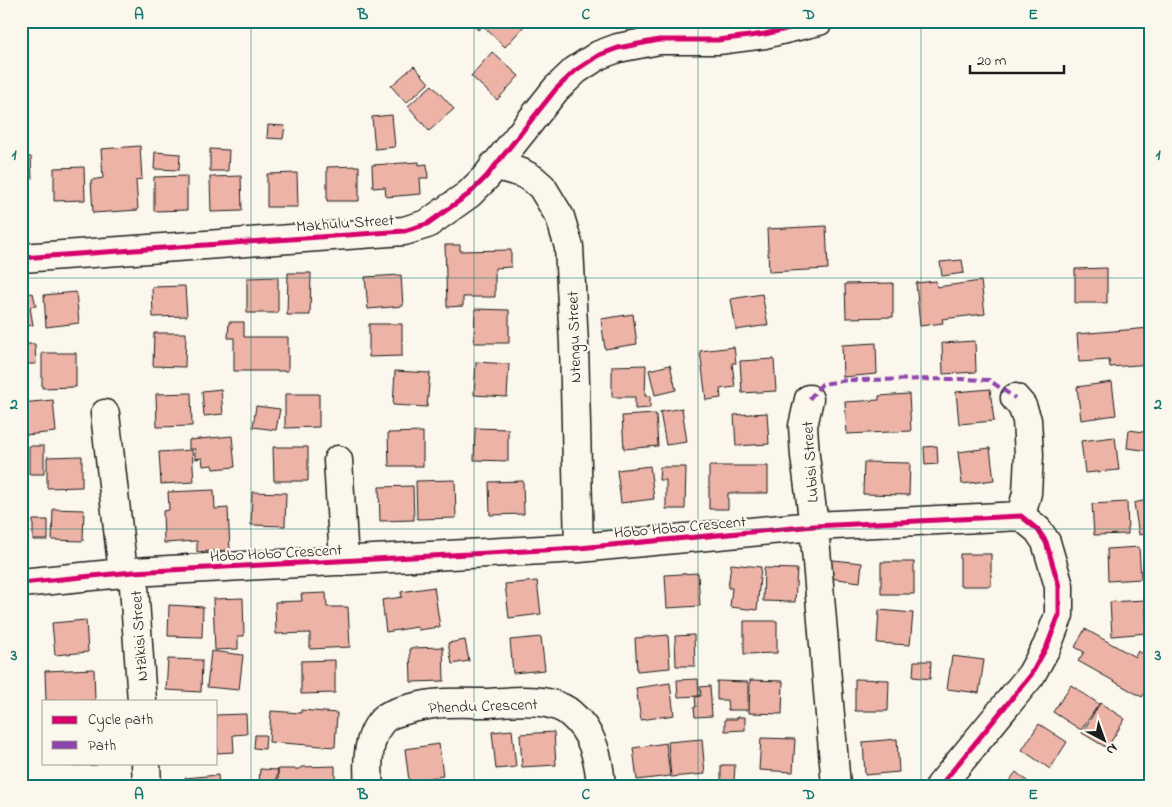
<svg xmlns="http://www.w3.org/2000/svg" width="1172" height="807" font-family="'Indie Flower',sans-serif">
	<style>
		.building { fill: #ecb3a6; stroke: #1c1c1c }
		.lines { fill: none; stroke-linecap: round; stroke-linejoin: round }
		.minor-casing { stroke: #1c1c1c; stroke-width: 31 }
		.minor { stroke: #fbf7ec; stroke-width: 28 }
		.quiet { stroke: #8e44ad; stroke-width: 4; stroke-dasharray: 8 4; stroke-linecap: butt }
		.cycleway-casing { stroke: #fbf7ec; stroke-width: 8 }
		.cycleway { stroke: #d6006c; stroke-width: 5 }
		.grid { fill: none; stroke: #0f766e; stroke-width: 1; stroke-opacity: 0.55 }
		.labels { text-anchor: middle; stroke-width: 4.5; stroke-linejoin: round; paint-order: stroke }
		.street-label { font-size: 16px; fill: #1c1c1c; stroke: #fbf7ec }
		.neatline { fill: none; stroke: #0f766e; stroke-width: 2 }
		.grid-label { font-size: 16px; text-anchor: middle; font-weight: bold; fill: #0f766e }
	</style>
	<rect width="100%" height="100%" fill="#fbf7ec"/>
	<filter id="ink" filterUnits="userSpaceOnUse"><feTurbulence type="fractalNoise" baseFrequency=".02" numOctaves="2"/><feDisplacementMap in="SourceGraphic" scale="10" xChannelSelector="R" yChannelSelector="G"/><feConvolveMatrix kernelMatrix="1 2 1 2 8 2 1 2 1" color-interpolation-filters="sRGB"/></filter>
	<g filter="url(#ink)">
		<path class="building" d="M469,21H524L526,24L505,47L483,26L478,30Z
			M492,52L519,76L497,100L471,76Z
			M414,66L429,83L406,103L391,86Z
			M432,85L454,109L429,131L408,106Z
			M392,115L395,147L375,149L372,117Z
			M268,125L285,126L283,139L267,138Z
			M140,146L142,179L136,180L138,210L93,213L91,180L103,178L101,149Z
			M210,149L229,150L228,171H210Z
			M155,152L180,154L179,170L154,169Z
			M21,157H31L32,179H21Z
			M419,162V165L427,164L428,178H420L421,194L386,197L385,187L373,188L372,165Z
			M359,166V201H327V167Z
			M84,167L85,200L54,201V168Z
			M297,173L298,207H267V174Z
			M187,176V210L154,211V177Z
			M241,176L242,211L211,212L210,177Z
			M826,226L828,269L769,272L767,229Z
			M445,245H460V251L511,250V267L495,268V297H463V306L447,307Z
			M962,260L964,273L942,276L940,262Z
			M1107,268V303H1075V269Z
			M288,273H311L310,315H287Z
			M401,275L403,306L368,309L365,277Z
			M278,277V313H247V278Z
			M936,281L937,287L981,281L985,314L942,319L943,323L920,326L916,283Z
			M893,283V317L846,318L845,284Z
			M185,286L187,316L153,317L152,287Z
			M76,292L79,323L46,327L44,295Z
			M33,293L36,306L30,307L33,325L21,327V295Z
			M762,294L768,325L736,330L731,299Z
			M475,309L509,310V343H474Z
			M633,314L637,344L605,349L601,319Z
			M229,322H244V337H288V371H234V338H228Z
			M369,324H402V356L369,357Z
			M1150,328L1151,364L1110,367L1109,360L1079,362L1077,334Z
			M154,333H186L185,367L153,366Z
			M975,341L976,372L943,374L942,343Z
			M876,343L877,374L843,377L842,345Z
			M21,344H35L36,364H21Z
			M734,347L736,363H732L735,387L720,389L721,398L706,400L700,351Z
			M42,353H76V387L42,388Z
			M774,359L776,391L742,393L740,361Z
			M476,362L509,364L507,397L474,395Z
			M646,365L645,396H650V408L635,409V397H612V366Z
			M670,365L676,390L655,395L649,370Z
			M395,371L430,373L427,407L393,405Z
			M1112,382L1116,415L1081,420L1077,387Z
			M221,389L223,414L204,416L202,391Z
			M990,389L994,421L959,424L956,392Z
			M191,393L192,426L157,427L156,394Z
			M285,394H319V427L285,428Z
			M909,394L911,431L847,434L845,402L879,400V396Z
			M53,400L56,432L25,435L21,403Z
			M256,406L280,409L276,430L253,427Z
			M682,408L687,442L666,445L660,412Z
			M767,413L769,444L736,446L734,415Z
			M656,414L658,446L624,449L622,416Z
			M475,428L508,429V461L474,460Z
			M1129,430L1151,433V451L1127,448Z
			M423,432V466H389L388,433Z
			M232,436L235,467L213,469L212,465L203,466L202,458L195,459V449H189V440Z
			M1115,437L1119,470L1085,473L1081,441Z
			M29,446H44V474H29Z
			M937,446L938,464L925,465L924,447Z
			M273,447H308V481H274Z
			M990,448L994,480L962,484L958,452Z
			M192,450L194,482L161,484L159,452Z
			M82,456V487L47,488V457Z
			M864,462L910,463L909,495L863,494Z
			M650,466L654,499L621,503L617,470Z
			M709,466H768V493H728V509H709Z
			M660,467H686L685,509H666V480H659Z
			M455,480L456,518L417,519L416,481Z
			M523,481L524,514L490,515L489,482Z
			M413,486L414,520L380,521L379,487Z
			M214,490L215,509L228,508L230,550L197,552V541L164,543L163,511L169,510L168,492Z
			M252,492L286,493L285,526L251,525Z
			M1151,499V533L1139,535L1134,503Z
			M1127,502L1128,534L1094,535L1092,504Z
			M53,509L84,510L83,541L52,540Z
			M33,520H48V540H33Z
			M1139,547L1141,579L1108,581L1107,549Z
			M960,554H991V586H960Z
			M824,559L862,563L860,582L822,577Z
			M881,562H914V594H881Z
			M731,564L761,567L757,610L730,607L732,588H728Z
			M764,568L797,569L795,602L763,601Z
			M698,573L700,606L667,608L665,575Z
			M537,581L541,614L509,618L505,584Z
			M434,587L440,627L418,630L417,627L386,632L382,600L402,597L401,592Z
			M326,593L327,607H348L350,647L310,649V633L276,634L275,602L302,601L301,594Z
			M243,598L244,636H238V649L215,650L213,599Z
			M1145,600L1147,633L1112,636L1110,602Z
			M169,605L203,607L202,637L168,636Z
			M879,610L913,613L910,645L877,643Z
			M86,620L88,652L55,655L52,623Z
			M744,621H777V653L744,654Z
			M1085,629L1135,657L1138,651L1151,658V683L1142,697L1078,661L1084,652L1075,647Z
			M668,635L670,668L637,671L635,638Z
			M694,635L695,666H676L675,636Z
			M541,637L545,670L513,673L510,640Z
			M465,640L469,661L452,664L448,643Z
			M443,647L444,681L411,682L410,648Z
			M211,651L243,655L239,690L207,687Z
			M952,656L984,660L979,693L947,689Z
			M168,659L202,660L201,692L166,690Z
			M335,660V693L301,694V661Z
			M914,661H931L930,679L913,677Z
			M94,669L95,701H46L45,671Z
			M698,679L699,696L678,697L677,680Z
			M855,679L889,680L888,711H855Z
			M750,680L783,681L782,714L749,713Z
			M717,681L748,682V710H728L727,700H717Z
			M670,683L674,715L641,720L636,688Z
			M1071,685L1099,704L1081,730L1053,712Z
			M710,686L712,716L695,717L694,707H696L695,697L701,696L700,687Z
			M1100,703L1125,719L1107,748L1082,733Z
			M301,710L337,713L335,747L269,742L271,711L301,713Z
			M246,714L247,734L233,735L234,752L217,753L216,715Z
			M737,717H745V730L725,731V719H737Z
			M1039,724L1067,742L1050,769L1022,750Z
			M512,730L516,767L496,769L492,732Z
			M554,732L556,765L522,767L520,734Z
			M255,735H266L265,749L254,748Z
			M761,738L795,739L793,772L759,770Z
			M702,739L705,774L671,777L668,742Z
			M897,739L899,772L865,775L863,742Z
			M666,743L670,776L637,780L633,748Z
			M439,744L443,776L409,781L405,749Z
			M62,763H97V765L62,766Z
			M721,765H735L734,781L721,780Z
			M335,766V786H278V769H300L301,767Z
			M260,769L278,770L276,785L259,784Z
			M1016,772L1033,786H1005Z
			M218,775L219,786H186L185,778Z"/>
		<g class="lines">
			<g class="minor-casing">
				<path id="minor" d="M494,165L522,173L533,179L542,187L560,217L569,247L574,344L579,548
					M21,258L404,231L427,224L469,194L486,177L556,89L576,70L599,55L618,48L659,40H718L765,34L819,21
					M1015,398L1022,406L1027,420L1029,455L1027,493L1021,516
					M809,399L803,426L805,456L814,526L836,786
					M105,414L123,573
					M338,460L344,561
					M133,572L142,701
					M21,583L133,572L579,548L814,526L1021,516L1038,530L1046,542L1059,586V615L1047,646L1031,675L940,786
					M146,763L147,786
					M369,786C367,763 367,734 385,718C391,712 424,705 433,704C450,702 469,703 486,703C506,702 528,699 547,703C556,705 565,708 571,714C593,732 599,759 601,786"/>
			</g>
			<use href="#minor" class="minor"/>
			<path class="quiet" d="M809,399L822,384L848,380L959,379L989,380L1015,398"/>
			<g class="cycleway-casing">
				<path id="cycleway" d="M21,258L404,231L427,224L469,194L486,177L556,89L576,70L599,55L618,48L659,40H718L765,34L819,21
					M21,583L133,572L579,548L814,526L1021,516L1038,530L1046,542L1059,586V615L1047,646L1031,675L940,786"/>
			</g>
			<use href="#cycleway" class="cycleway"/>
		</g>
	</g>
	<path class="grid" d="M251,21V786M474,21V786M698,21V786M921,21V786M21,278H1151M21,529H1151"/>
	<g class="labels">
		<g class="street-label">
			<text transform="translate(345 222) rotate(-4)" y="6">Makhulu Street</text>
			<text transform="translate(573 337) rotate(-92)" y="6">Ntengu Street</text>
			<text transform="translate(809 462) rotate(-94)" y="6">Lubisi Street</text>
			<text transform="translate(680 526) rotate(-5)" y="6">Hobo Hobo Crescent</text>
			<text transform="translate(276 552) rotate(-3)" y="6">Hobo Hobo Crescent</text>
			<text transform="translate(138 636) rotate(-94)" y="6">Ntzikisi Street</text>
			<text transform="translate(483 705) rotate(-2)" y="6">Phendu Crescent</text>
		</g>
	</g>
	<rect width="1172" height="807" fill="none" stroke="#fbf7ec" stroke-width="55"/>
	<rect x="42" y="700" width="175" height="65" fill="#fbf7ec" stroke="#a29f99"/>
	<rect x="52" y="716" width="25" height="8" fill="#d6006c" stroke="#a29f99"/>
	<text x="88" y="724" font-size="15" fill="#1c1c1c">Cycle path</text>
	<rect x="52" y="741" width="25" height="8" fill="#8e44ad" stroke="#a29f99"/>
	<text x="88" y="750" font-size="15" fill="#1c1c1c">Path</text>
	<g transform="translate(1104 740) rotate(139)" stroke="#fbf7ec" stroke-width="4" paint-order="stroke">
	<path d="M0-4L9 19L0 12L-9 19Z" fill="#1c1c1c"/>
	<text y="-8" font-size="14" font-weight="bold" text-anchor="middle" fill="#1c1c1c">N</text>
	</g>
	<path d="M970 65v8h94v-8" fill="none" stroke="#1c1c1c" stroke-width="2.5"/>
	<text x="977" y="65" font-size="15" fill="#1c1c1c" stroke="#fbf7ec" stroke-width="4" paint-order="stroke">20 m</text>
	<rect x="28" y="28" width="1116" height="752" class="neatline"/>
	<g class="grid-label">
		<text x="139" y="19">A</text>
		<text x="363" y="19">B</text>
		<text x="586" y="19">C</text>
		<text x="809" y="19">D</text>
		<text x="1033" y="19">E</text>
		<text x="14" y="159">1</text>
		<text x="1158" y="159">1</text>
		<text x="14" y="409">2</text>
		<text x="1158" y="409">2</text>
		<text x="14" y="660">3</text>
		<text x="1158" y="660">3</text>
		<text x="139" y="799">A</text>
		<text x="363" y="799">B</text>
		<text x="586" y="799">C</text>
		<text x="809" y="799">D</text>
		<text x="1033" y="799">E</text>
	</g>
</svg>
